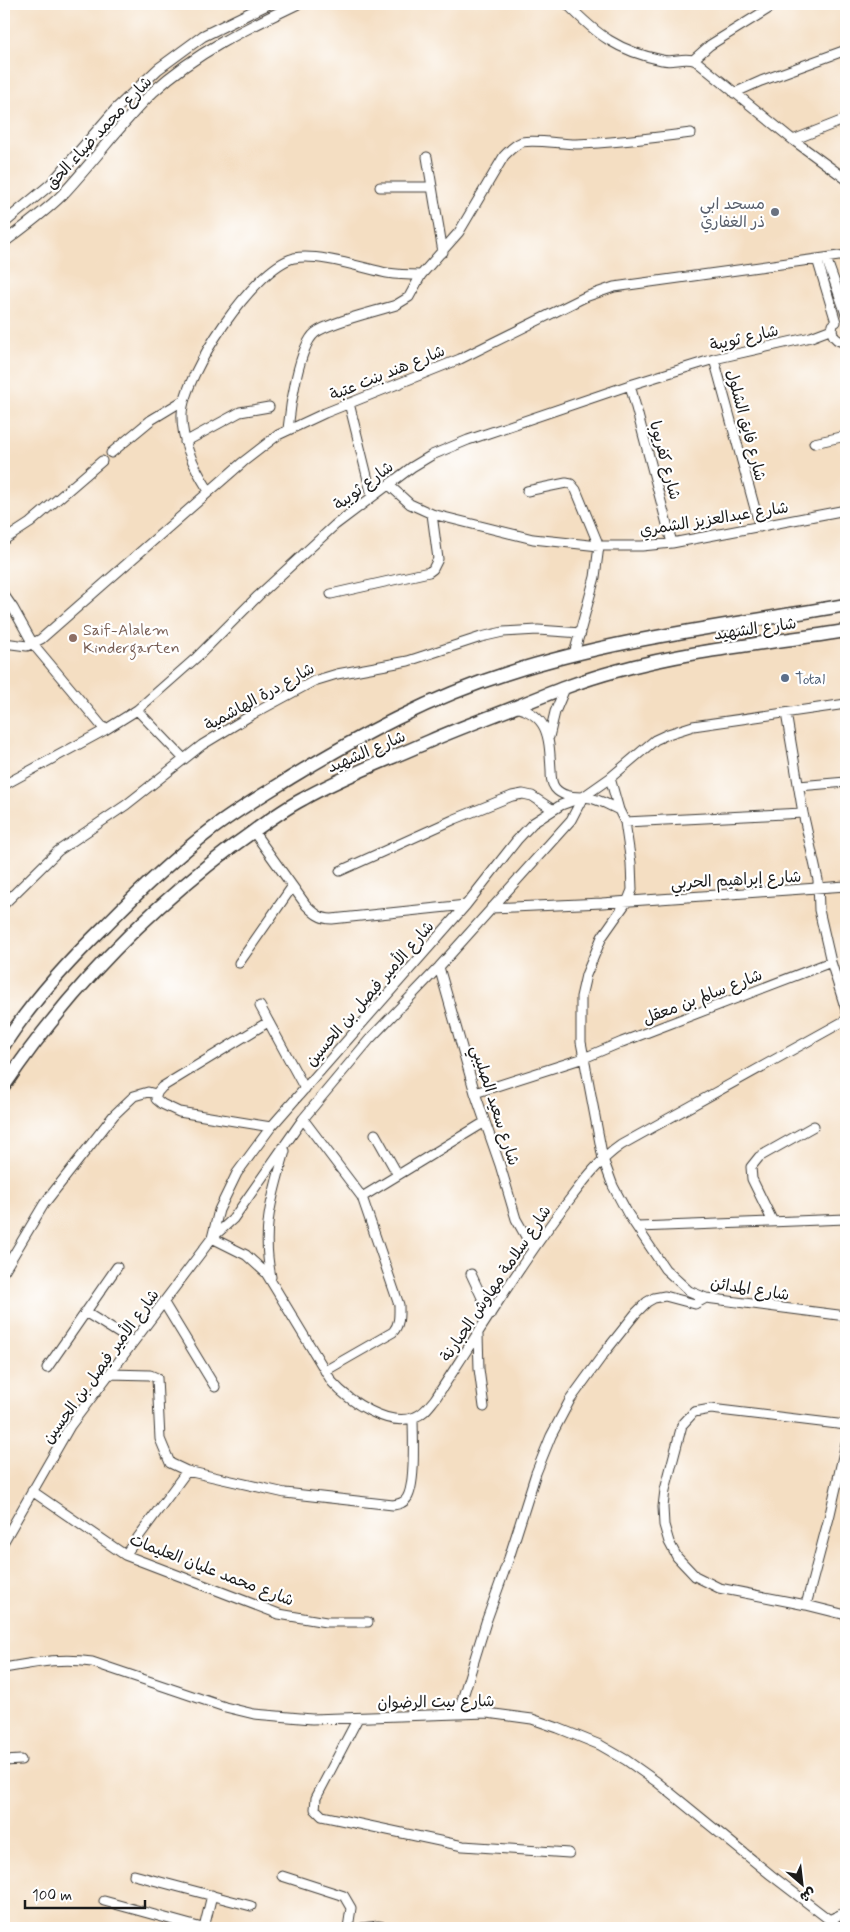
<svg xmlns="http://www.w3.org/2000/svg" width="850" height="1932" font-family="Mynerve,'Playpen Sans Arabic',sans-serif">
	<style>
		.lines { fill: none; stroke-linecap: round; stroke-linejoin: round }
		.minor-casing { stroke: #3c3935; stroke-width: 11 }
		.major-casing { stroke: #3c3935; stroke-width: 12 }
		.highway-casing { stroke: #3c3935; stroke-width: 15 }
		.minor { stroke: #fff; stroke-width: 9 }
		.major { stroke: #fff; stroke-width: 10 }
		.highway { stroke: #fff; stroke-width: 12 }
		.worship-dot { fill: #6b7280; stroke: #fff; stroke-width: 2 }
		.education-dot { fill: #8d6e63; stroke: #fff; stroke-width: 2 }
		.service-dot { fill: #5c6f8a; stroke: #fff; stroke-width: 2 }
		.labels { text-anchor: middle; stroke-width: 4.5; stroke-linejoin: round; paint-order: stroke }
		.street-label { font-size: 16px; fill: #1c1c1c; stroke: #fff }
		.worship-label { font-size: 16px; fill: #5b616d; stroke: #fff; text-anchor: end }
		.education-label { font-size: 16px; fill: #785e54; stroke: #fff; text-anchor: start }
		.service-label { font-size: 16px; fill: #4e5e75; stroke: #fff; text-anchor: start }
	</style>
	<rect width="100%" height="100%" fill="#fff"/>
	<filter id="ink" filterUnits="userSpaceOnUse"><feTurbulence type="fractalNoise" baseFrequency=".02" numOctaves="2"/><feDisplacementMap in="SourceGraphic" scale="10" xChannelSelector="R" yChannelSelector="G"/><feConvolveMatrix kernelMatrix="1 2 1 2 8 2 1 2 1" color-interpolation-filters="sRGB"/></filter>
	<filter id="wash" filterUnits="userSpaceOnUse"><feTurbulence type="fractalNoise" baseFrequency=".0096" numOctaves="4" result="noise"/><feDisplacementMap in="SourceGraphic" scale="20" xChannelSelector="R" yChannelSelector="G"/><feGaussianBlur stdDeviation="1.12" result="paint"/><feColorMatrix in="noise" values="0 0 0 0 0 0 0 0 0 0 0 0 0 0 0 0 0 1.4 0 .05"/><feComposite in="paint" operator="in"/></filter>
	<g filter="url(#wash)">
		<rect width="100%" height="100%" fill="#f4dec2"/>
	</g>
	<g filter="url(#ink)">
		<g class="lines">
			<g class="minor-casing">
				<path id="minor" d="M567,4C597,35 618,51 662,60C673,63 685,56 696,61L793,140L846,179
					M693,60L710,45L776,4
					M734,93L761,81L846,50
					M793,140L846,119
					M427,157L443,252
					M380,187H432
					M826,258L846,314
					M817,259L836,322
					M833,325C830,335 836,342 846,342
					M714,359L760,527
					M630,385L672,543
					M349,403L372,496
					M288,429C290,408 299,346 315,333C329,322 378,311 396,305L409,297L421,275L459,232L504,156C510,150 514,145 522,142C535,139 561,144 576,144C615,143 653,138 691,133
					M185,442L240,412L269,407
					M814,443L846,436
					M111,453L151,420L184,400
					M389,485L410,504L432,514L533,539L599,546H642L672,543L846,510
					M209,491C194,468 181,442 182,414C184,374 254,268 294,258C318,253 363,268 387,273C399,275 410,275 421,275
					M527,491L566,483L571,484L576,490L599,546L595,577L574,654
					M4,540L30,523L102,461
					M331,594L429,572L433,569L438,559L432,514
					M4,595L13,608L33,644L105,730
					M4,643L27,646L41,639L243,462L278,435L325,413L460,359L585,297L614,287L846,255
					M515,707C550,715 549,740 551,770C551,776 551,783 555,788C564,799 579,796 591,798C601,801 610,805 619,810
					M137,710L184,759
					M786,713L803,813L818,880L819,910L831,962L846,1010
					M549,737L555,712L566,686
					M610,778L619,810L625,822L631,863L632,890L628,900L602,937L586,975L581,997V1042L603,1159L613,1186L628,1214L665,1269L689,1291L706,1298L846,1316
					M4,785L105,730L137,710L197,657L258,596L335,525L412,467L432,455L468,440L630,385L714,359L811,337L832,329
					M799,786L846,782
					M625,822L803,813
					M253,831L306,905C314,913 320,919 332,919L466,905
					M340,871L455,819L512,796L523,794L532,796L552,809
					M4,904L58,851L126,805L202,745L253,714L314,681L337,674L408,661L481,637L503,632L538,630L581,633
					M491,908L602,903L846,886
					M239,963L292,887
					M439,967L475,1093L500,1165L516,1219L533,1249
					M260,1006L305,1089
					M268,1022L162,1087L156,1094V1099L162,1104L179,1112L271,1127
					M475,1093L584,1058L622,1042L831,962
					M303,1119L362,1197L399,1305C399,1315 400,1324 393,1332L325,1371
					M375,1134L398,1175
					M362,1197L485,1122
					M773,1222L752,1179L751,1167L759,1157L814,1126
					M638,1227L846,1219
					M212,1238L246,1255L266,1273L332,1382C349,1401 388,1428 415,1417C424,1414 429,1406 435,1399C476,1337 515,1272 560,1212C579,1188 595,1163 621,1145L846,1020
					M212,1238L219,1210L237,1173L271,1127L466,905L517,840L533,823L561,805L583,797L610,778L655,740L668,734L693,726L846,704
					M4,1271L44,1204L114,1115L134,1096L148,1092L156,1094
					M471,1274L490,1315
					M271,1277C261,1228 272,1198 285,1151
					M164,1303L215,1387
					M85,1312L133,1342
					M478,1335L479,1369L484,1407
					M47,1368L117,1267
					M110,1374L150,1375L157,1378L160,1439L170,1463L187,1471L285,1493L393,1505C399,1504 404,1503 407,1498C416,1484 413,1436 413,1418
					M846,1425L711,1409L694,1412L682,1425L665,1490L663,1507L664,1525L669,1542L677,1557L695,1576L719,1588L806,1605L846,1615
					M32,1491L125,1555L279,1614L326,1622H368
					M4,1541L70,1426L212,1238L233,1219L303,1119L369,1040L439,967L571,820L583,797
					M125,1555L187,1471
					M806,1605L830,1514L846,1443
					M4,1668C34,1663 61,1657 92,1662L225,1707L254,1714L312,1719L487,1713L532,1719L558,1728L600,1745L626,1760L657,1782L771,1875L840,1928
					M458,1713L486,1622L509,1558L536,1473L551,1436L570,1400L605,1352L636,1313L647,1302L654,1298L665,1296L695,1304L706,1298
					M358,1718L316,1798L315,1809L322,1816L463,1846L569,1853
					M4,1761L21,1760
					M134,1875L251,1906
					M282,1876L344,1896L351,1908L348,1928
					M104,1901L202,1928
					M829,1920L846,1912
					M204,1928L212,1895
					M362,1928L378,1926L391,1928"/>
			</g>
			<g class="major-casing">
				<path id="major" d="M4,223L51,184L117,108L158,69L203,36L268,4
					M4,242C24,227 45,212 63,194C94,161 121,123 154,91C195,53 247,28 297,4"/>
			</g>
			<g class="highway-casing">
				<path id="highway" d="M4,1045C32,1001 69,961 106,925C139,891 174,858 212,829C237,810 264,794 290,778C359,736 431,697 508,673C617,638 733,625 846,605
					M4,1086C66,994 144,913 233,846C256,830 278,812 303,799C343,776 388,760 430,741C459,728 488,718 518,706C550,693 582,680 616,671C691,650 770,643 846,631"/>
			</g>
			<use href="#minor" class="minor"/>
			<use href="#major" class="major"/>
			<use href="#highway" class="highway"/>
		</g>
	</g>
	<circle class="worship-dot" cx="775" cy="212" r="5"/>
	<circle class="education-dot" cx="73" cy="638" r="5"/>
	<circle class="service-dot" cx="785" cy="678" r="5"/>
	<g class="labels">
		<g class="street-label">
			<text transform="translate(98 132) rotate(-47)" y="6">شارع محمد ضياء الحق</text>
			<text transform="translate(744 337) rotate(-13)" y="6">شارع ثويبة</text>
			<text transform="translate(387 372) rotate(-22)" y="6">شارع هند بنت عتبة</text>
			<text transform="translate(747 425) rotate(75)" y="6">شارع فايق الشلول</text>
			<text transform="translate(666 460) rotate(75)" y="6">شارع كفريوبا</text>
			<text transform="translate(363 485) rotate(-37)" y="6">شارع ثويبة</text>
			<text transform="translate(714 518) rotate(-9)" y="6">شارع عبدالعزيز الشمري</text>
			<text transform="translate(755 628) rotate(-8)" y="6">شارع الشهيد</text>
			<text transform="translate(259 696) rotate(-29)" y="6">شارع درة الهاشمية</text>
			<text transform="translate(366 751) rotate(-23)" y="6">شارع الشهيد</text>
			<text transform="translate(736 879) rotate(-3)" y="6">شارع إبراهيم الحربي</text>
			<text transform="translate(369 993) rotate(-49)" y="6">شارع الأمير فيصل بن الحسين</text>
			<text transform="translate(702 996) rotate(-21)" y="6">شارع سالم بن معقل</text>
			<text transform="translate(496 1105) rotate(72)" y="6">شارع سعيد الصليبي</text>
			<text transform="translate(495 1283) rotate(-56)" y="6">شارع سلامة مهاوش الحبارنة</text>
			<text transform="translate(750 1288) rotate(9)" y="6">شارع المدائن</text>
			<text transform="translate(100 1366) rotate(-54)" y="6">شارع الأمير فيصل بن الحسين</text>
			<text transform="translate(212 1569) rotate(21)" y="6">شارع محمد عليان العليمات</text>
			<text transform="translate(436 1701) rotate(-1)" y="6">شارع بيت الرضوان</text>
		</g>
		<g class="worship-label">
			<text x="765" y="209">مسحد ابي<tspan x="765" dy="18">ذر الغفاري</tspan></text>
		</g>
		<g class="education-label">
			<text x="83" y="635">Saif-Alalem<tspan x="83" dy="18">Kindergarten</tspan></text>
		</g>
		<g class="service-label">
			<text x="795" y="684">Total</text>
		</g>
	</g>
	<rect width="850" height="1932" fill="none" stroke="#fff" stroke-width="20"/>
	<g transform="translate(802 1884) rotate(152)" stroke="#ffffff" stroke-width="4" paint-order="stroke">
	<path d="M0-4L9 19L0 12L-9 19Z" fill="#1c1c1c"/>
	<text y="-8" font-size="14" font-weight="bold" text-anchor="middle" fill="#1c1c1c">ش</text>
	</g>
	<path d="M25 1900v8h120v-8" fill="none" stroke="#1c1c1c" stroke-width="2.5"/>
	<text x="32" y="1900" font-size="15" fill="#1c1c1c" stroke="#ffffff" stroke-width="4" paint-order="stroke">100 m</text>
</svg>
